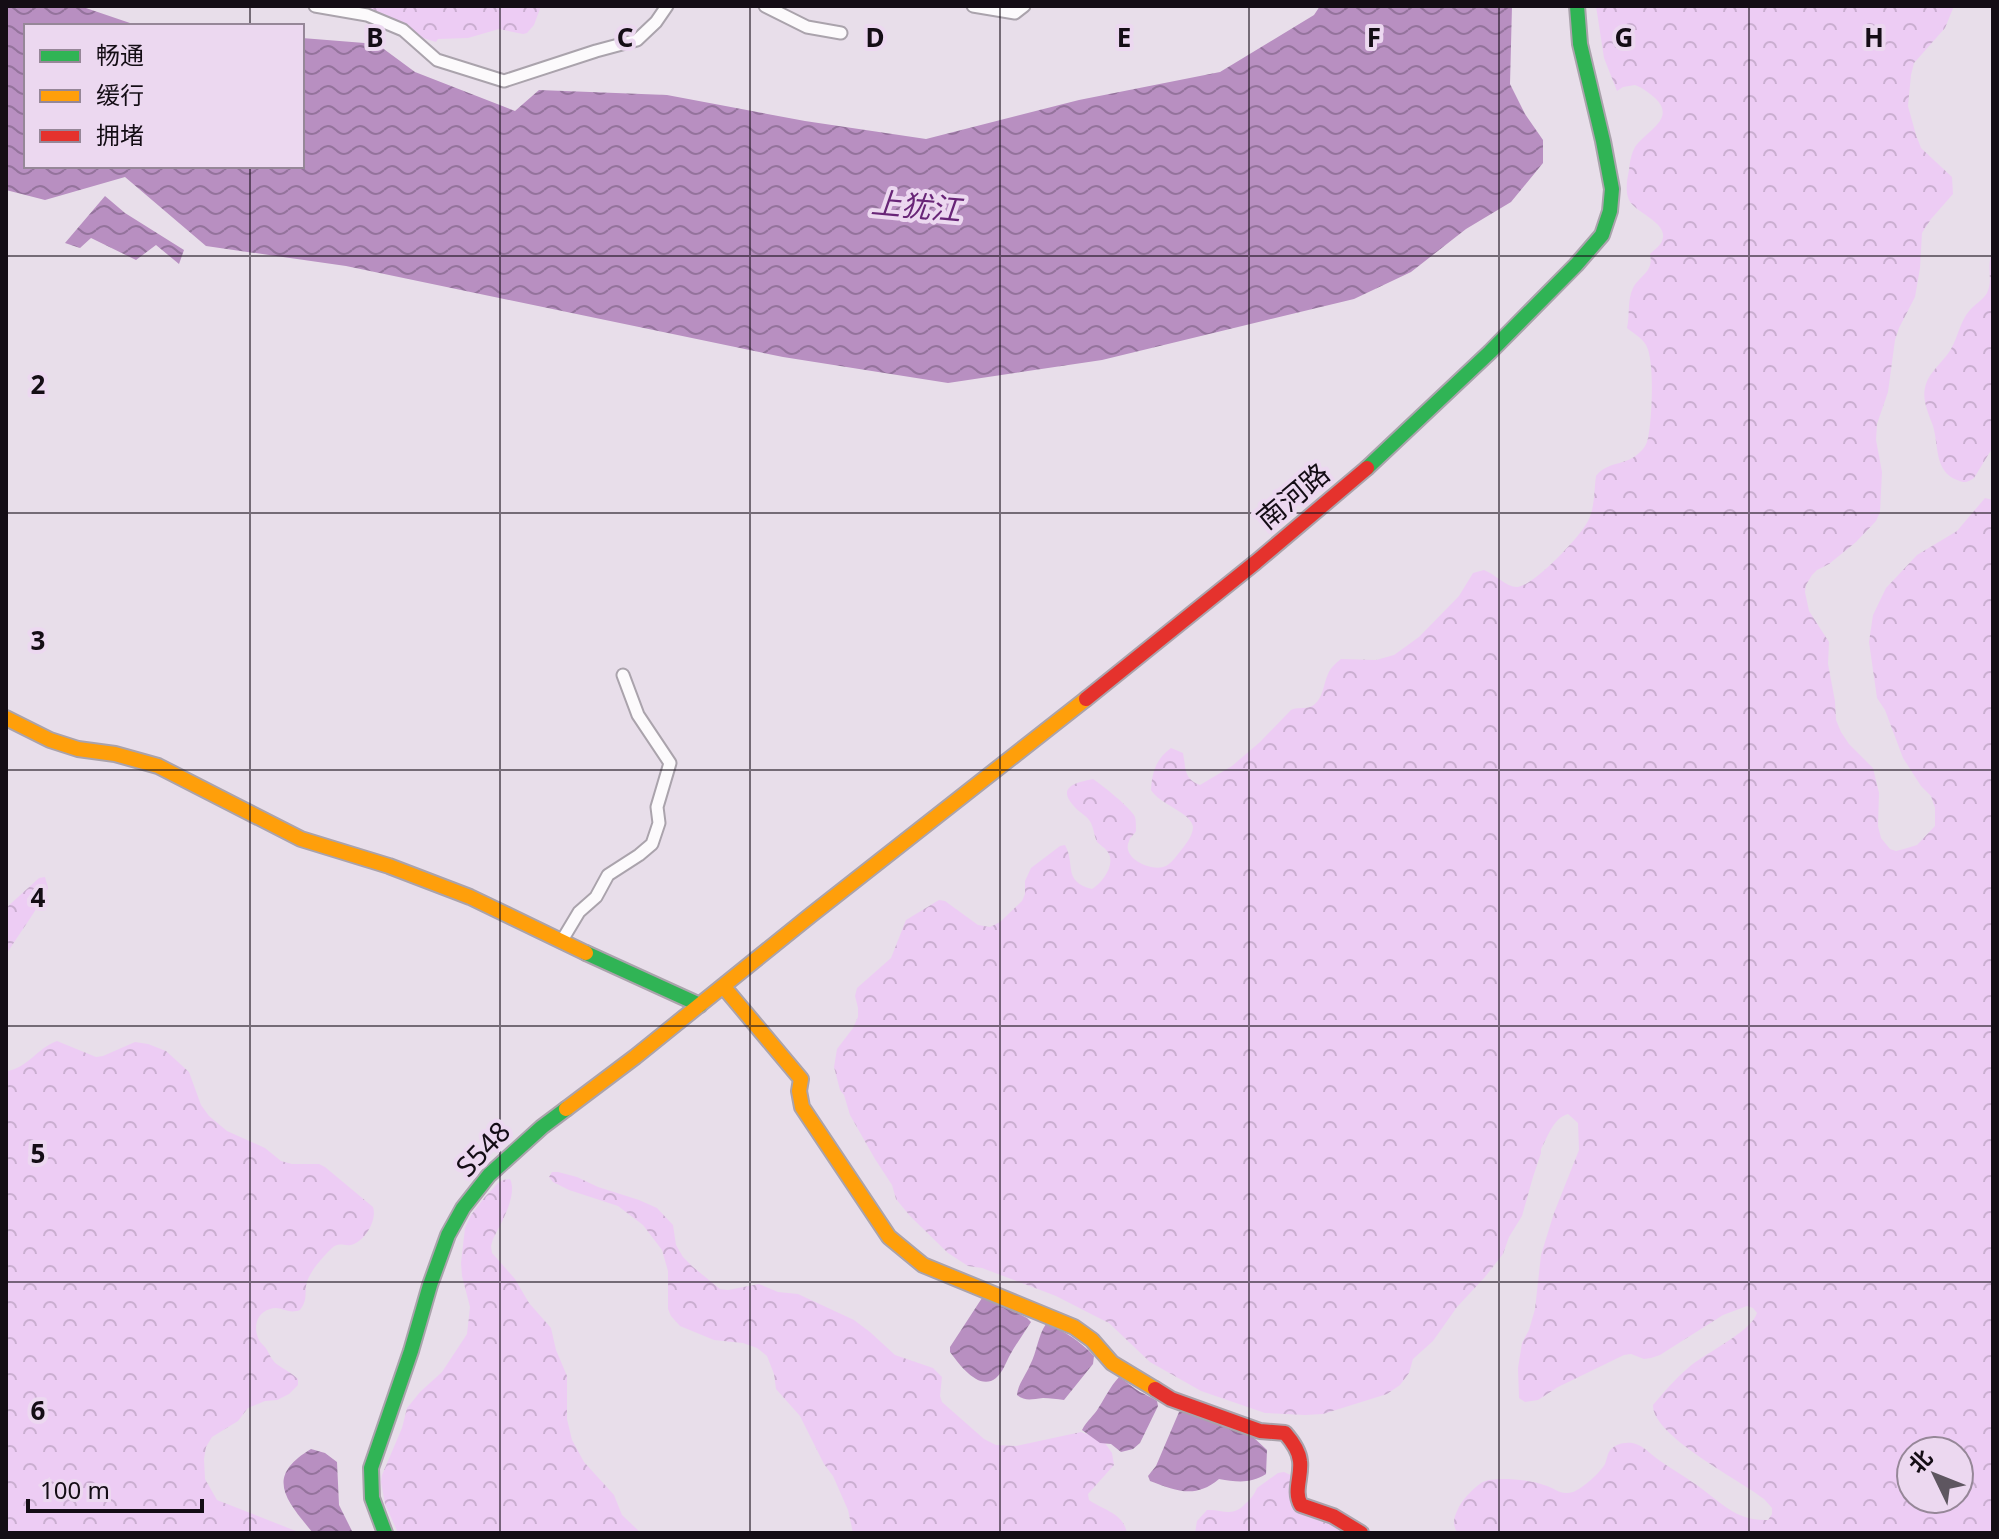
<svg xmlns="http://www.w3.org/2000/svg" width="1999" height="1539" font-family="'Noto Sans','Noto Sans SC',sans-serif">
	<style>
		.forest { fill: url(#forest-crowns); fill-rule: evenodd }
		.water { fill: url(#water-waves) }
		.lines { fill: none; stroke-linecap: round; stroke-linejoin: round }
		.street-casing { stroke: #aaa3ac; stroke-width: 15 }
		.fast-casing { stroke: #aaa3ac; stroke-width: 18 }
		.slow-casing { stroke: #aaa3ac; stroke-width: 18 }
		.jam-casing { stroke: #aaa3ac; stroke-width: 18 }
		.street { stroke: #fcfafc; stroke-width: 11 }
		.fast { stroke: #30b455; stroke-width: 14 }
		.slow { stroke: #ff9f0a; stroke-width: 14 }
		.jam { stroke: #e5322d; stroke-width: 14 }
		.grid { fill: none; stroke: #140d15; stroke-width: 2; stroke-opacity: 0.55 }
		.labels { text-anchor: middle; stroke-width: 8; stroke-linejoin: round; paint-order: stroke }
		.street-label { font-size: 28px; fill: #140d15; stroke: #ecd8f0 }
		.water-label { font-size: 30px; font-style: italic; fill: #682577; stroke: #ecd8f0 }
		.grid-label { font-size: 26px; text-anchor: middle; font-weight: bold; fill: #140d15; stroke: #ecd8f0; stroke-width: 8; stroke-linejoin: round; paint-order: stroke }
	</style>
	<defs>
		<pattern id="forest-crowns" width="20" height="18" patternUnits="userSpaceOnUse" patternTransform="scale(2)"><rect width="20" height="18" fill="#edccf4"/><path d="M2 6a3 3 0 1 1 6 0M12 15a3 3 0 1 1 6 0" fill="none" stroke="#caaed0"/></pattern>
		<pattern id="water-waves" width="16" height="10" patternUnits="userSpaceOnUse" patternTransform="scale(2)"><rect width="16" height="10" fill="#b88fc1"/><path d="M0 5q4-4 8 0t8 0" fill="none" stroke="#94739c"/></pattern>
	</defs>
	<rect width="100%" height="100%" fill="#e8deea"/>
	<path class="forest" d="M348,6H541L534,25L527,33L523,34L499,29L468,38L438,39L436,42L423,38L400,22Z
		M1596,6H1954L1945,28L1914,63L1911,75L1908,106L1916,135L1921,148L1952,177L1953,194L1931,219L1922,233L1920,268L1915,297L1899,328L1895,340L1888,392L1877,424L1876,440L1882,472L1880,512L1876,521L1856,542L1829,564L1817,570L1812,575L1806,585L1805,592L1809,611L1829,642L1828,664L1835,701L1836,720L1841,732L1849,744L1873,768L1879,793L1878,826L1881,838L1890,849L1896,851L1904,849L1917,845L1935,826V808L1931,796L1921,786L1903,758L1885,710L1877,698L1869,642L1873,615L1886,588L1917,555L1957,531L1985,498L1993,500V1533L1457,1532C1452,1524 1454,1517 1458,1509C1462,1500 1475,1486 1483,1482C1494,1476 1533,1480 1544,1485C1555,1488 1561,1496 1573,1492C1583,1488 1600,1473 1605,1464C1606,1462 1608,1453 1609,1452C1614,1443 1628,1441 1636,1444C1644,1447 1650,1453 1656,1458C1670,1468 1684,1476 1698,1486C1721,1502 1735,1521 1768,1520L1772,1514V1508L1764,1499C1740,1480 1652,1436 1653,1405C1664,1392 1675,1379 1688,1368C1705,1353 1751,1332 1757,1313L1753,1308L1747,1306L1723,1315L1660,1355L1651,1358L1644,1359L1631,1354L1624,1355L1558,1387L1538,1400L1525,1402L1519,1398L1518,1368L1522,1343L1529,1330L1535,1309L1541,1255L1554,1213L1579,1150L1578,1123L1568,1114C1553,1118 1548,1137 1541,1149V1153L1533,1177L1522,1216L1509,1237L1503,1254L1485,1277L1457,1307L1433,1341L1413,1359L1409,1373L1400,1385L1387,1394L1323,1414L1305,1415L1265,1413L1201,1391L1150,1362L1109,1323L1093,1315L1056,1296L982,1268L968,1266L948,1253L910,1216L896,1199L892,1185L875,1159L850,1115L844,1095L840,1090L834,1067L837,1049L853,1028L858,1017V1008L855,996L857,988L891,958L906,920L939,900L945,901L978,925L990,927L1000,922L1022,901L1025,894V881L1031,868L1060,846L1065,845C1076,865 1062,881 1092,889C1103,882 1117,863 1107,851C1104,847 1100,845 1097,842C1094,836 1094,829 1091,823C1087,815 1078,812 1073,805C1056,786 1079,782 1093,779C1101,784 1132,809 1135,817C1136,820 1136,828 1136,831C1134,835 1130,837 1129,841C1121,858 1150,871 1163,867C1171,865 1177,855 1182,849C1186,844 1193,835 1193,827C1192,813 1159,804 1151,790C1152,772 1156,759 1171,748L1183,753C1186,767 1183,779 1200,785L1232,766L1260,742L1291,710C1297,707 1303,709 1310,707C1323,702 1323,685 1328,674C1331,667 1336,663 1341,659L1376,660L1394,655L1419,637L1459,596L1473,573L1484,570C1495,574 1506,587 1517,587C1533,587 1583,534 1589,519C1595,506 1594,490 1596,476C1607,461 1626,466 1639,453C1644,449 1647,444 1648,438C1652,420 1655,360 1646,345C1642,338 1633,333 1627,328C1630,316 1627,300 1633,288C1640,275 1654,272 1650,254C1653,251 1661,245 1662,241C1670,223 1635,213 1629,200C1625,191 1627,180 1629,170C1630,162 1631,154 1635,147C1646,131 1677,119 1655,98C1649,93 1643,88 1635,85L1623,87L1617,91L1604,58ZM1959,1451V1499H1911V1451Z
		M1993,251V447L1974,478C1967,483 1964,483 1957,480C1934,471 1939,446 1933,426C1928,412 1921,399 1926,384C1930,371 1944,361 1951,349C1958,337 1960,321 1970,310C1975,304 1982,301 1987,293C1994,278 1985,267 1993,251Z
		M45,877L48,888C36,912 20,932 6,955V908L39,878Z
		M57,1041L96,1057L103,1056L135,1042L148,1044L166,1051L189,1072L201,1105L209,1116L227,1131L265,1148L281,1161L292,1164H319L325,1167L373,1207C377,1219 367,1238 354,1244C345,1248 339,1240 331,1249C322,1258 308,1273 306,1286C305,1296 307,1301 300,1310C287,1315 281,1305 270,1309C256,1313 253,1328 259,1340C263,1346 263,1344 267,1350C270,1355 272,1361 278,1365C285,1370 292,1373 298,1379V1385L289,1394L277,1400L265,1401L248,1408L238,1421L212,1437L206,1447L204,1459L205,1479L217,1500L301,1533H6V1071C27,1069 37,1048 57,1041Z
		M552,1172H558L577,1177L598,1187L639,1200L657,1208L673,1225L676,1245L683,1257L693,1267L720,1289L728,1290L759,1284L778,1292L798,1294L854,1320L870,1332L895,1355L933,1368L942,1377L940,1396L942,1402L984,1439L996,1445L1016,1446L1081,1432L1100,1439L1105,1443L1112,1453L1114,1465L1088,1494L1089,1500C1105,1511 1123,1513 1127,1533H853L848,1510L833,1476L824,1464L800,1416L776,1389L774,1374L767,1356L757,1348L743,1343L714,1340L680,1326L671,1316L668,1309V1271L662,1250L643,1225L618,1206L569,1190L553,1182L549,1177Z
		M510,1179C518,1195 501,1223 493,1239L491,1246L492,1253L515,1279L529,1303L551,1328L556,1350L567,1376V1419L572,1440L584,1462L614,1495L622,1515L641,1533H398L385,1504L381,1482L382,1475L402,1428L407,1408L420,1392L442,1372L467,1334L470,1307L462,1276L461,1263L465,1228L471,1215L484,1198L498,1183L503,1180Z
		M1284,1472L1295,1477L1305,1499L1340,1512L1375,1533H1195L1197,1521L1207,1510C1223,1509 1232,1518 1245,1504C1251,1499 1254,1495 1257,1488L1278,1473Z"/>
	<path class="water" d="M6,6H80L130,23L162,26H26V166H302V38L377,44L415,72L515,111L539,90L667,95L805,121L926,139L1079,100L1220,72L1314,15L1320,6H1512L1510,84L1525,114L1543,140V163L1511,202L1466,229L1411,272L1354,299L1102,360L948,383L783,357L346,266L206,246L125,177L45,200L6,190Z
		M105,196L125,213L184,250L179,264L156,245L136,260L91,238L80,248L65,243Z
		M982,1298L990,1299L1027,1318L1031,1322C1024,1333 1016,1344 1010,1355C1006,1362 1003,1372 996,1378C979,1392 959,1364 950,1352V1347Z
		M1046,1324C1065,1331 1080,1341 1094,1356L1093,1364L1064,1400C1057,1399 1050,1398 1043,1398C1032,1399 1026,1402 1017,1395C1018,1384 1026,1375 1030,1365C1037,1352 1038,1335 1046,1324Z
		M1119,1377C1126,1381 1133,1388 1140,1392C1146,1395 1151,1397 1157,1401L1158,1406L1140,1443L1133,1449L1121,1452L1111,1444L1100,1443L1082,1430C1087,1420 1094,1416 1099,1407C1106,1396 1110,1387 1119,1377Z
		M1182,1411L1253,1437L1267,1450L1266,1474C1250,1484 1237,1482 1219,1479C1195,1499 1177,1491 1150,1481L1148,1476L1156,1466L1179,1412Z
		M311,1449L325,1453L337,1462L339,1505L353,1533H313C286,1500 264,1477 311,1449Z"/>
	<g class="lines">
		<g class="street-casing">
			<path id="street" d="M315,6L367,15L403,30L437,60L504,81L596,51L637,40L656,22L667,6
				M765,6L807,27L841,33
				M973,6L1015,13L1024,6
				M561,942L579,912L596,897L608,875L639,855L652,844L659,823L657,807L670,763L638,715L623,675"/>
		</g>
		<g class="fast-casing">
			<path id="fast" d="M1367,468L1490,352L1576,265L1602,235L1610,211L1612,189L1603,141L1580,44L1577,6
				M586,953L700,1005
				M385,1533L372,1498L371,1468L411,1351L430,1285L448,1235L463,1208L489,1175L542,1127L566,1109"/>
		</g>
		<g class="slow-casing">
			<path id="slow" d="M6,718L50,740L78,749L115,754L158,766L301,839L389,866L470,897L586,953
				M723,986L801,1079L799,1091L802,1107L889,1237L923,1265L1074,1327L1092,1340L1112,1363L1155,1389
				M566,1109L635,1057L811,915L1086,699"/>
		</g>
		<g class="jam-casing">
			<path id="jam" d="M1086,699L1256,562L1367,468
				M1155,1389L1171,1399L1260,1431L1285,1433C1292,1441 1299,1450 1300,1461C1302,1477 1293,1491 1301,1505L1333,1516L1361,1533"/>
		</g>
		<use href="#street" class="street"/>
		<use href="#fast" class="fast"/>
		<use href="#slow" class="slow"/>
		<use href="#jam" class="jam"/>
	</g>
	<path class="grid" d="M250,6V26M500,6V1533M750,6V1533M1000,6V1533M1249,6V1533M1499,6V1533M1749,6V1533M250,166V1533M6,256H1993M6,513H1993M6,770H1993M6,1026H1993M6,1282H1993"/>
	<g class="labels">
		<g class="street-label">
			<text transform="translate(1293 496) rotate(-40)" y="10">南河路</text>
			<text transform="translate(483 1149) rotate(-46)" y="10">S548</text>
		</g>
		<g class="water-label">
			<text transform="translate(916 207) rotate(5)" y="10">上犹江</text>
		</g>
	</g>
	<g class="grid-label">
		<text x="375" y="47">B</text>
		<text x="625" y="47">C</text>
		<text x="875" y="47">D</text>
		<text x="1124" y="47">E</text>
		<text x="1374" y="47">F</text>
		<text x="1624" y="47">G</text>
		<text x="1874" y="47">H</text>
		<text x="38" y="394">2</text>
		<text x="38" y="650">3</text>
		<text x="38" y="907">4</text>
		<text x="38" y="1163">5</text>
		<text x="38" y="1420">6</text>
	</g>
	<rect width="1999" height="1539" fill="none" stroke="#140d15" stroke-width="16"/>
	<rect x="24" y="24" width="280" height="144" fill="#ecd8f0" stroke="#968798" stroke-width="2"/>
	<rect x="40" y="50" width="40" height="12" fill="#30b455" stroke="#968798" stroke-width="2"/>
	<text x="96" y="64" font-size="24" fill="#140d15">畅通</text>
	<rect x="40" y="90" width="40" height="12" fill="#ff9f0a" stroke="#968798" stroke-width="2"/>
	<text x="96" y="104" font-size="24" fill="#140d15">缓行</text>
	<rect x="40" y="130" width="40" height="12" fill="#e5322d" stroke="#968798" stroke-width="2"/>
	<text x="96" y="144" font-size="24" fill="#140d15">拥堵</text>
	<g transform="translate(1935 1475) rotate(313)"><circle r="38" fill="#ecd8f0" stroke="#968798" stroke-width="2"/>
	<path d="M0-6L14 30L0 20L-14 30Z" fill="#5e5660"/>
	<text y="-12" font-size="22" font-weight="bold" text-anchor="middle" fill="#140d15">北</text>
	</g>
	<path d="M28 1499v12h174v-12" fill="none" stroke="#140d15" stroke-width="4"/>
	<text x="40" y="1499" font-size="24" fill="#140d15" stroke="#ecd8f0" stroke-width="6" paint-order="stroke">100 m</text>
</svg>
